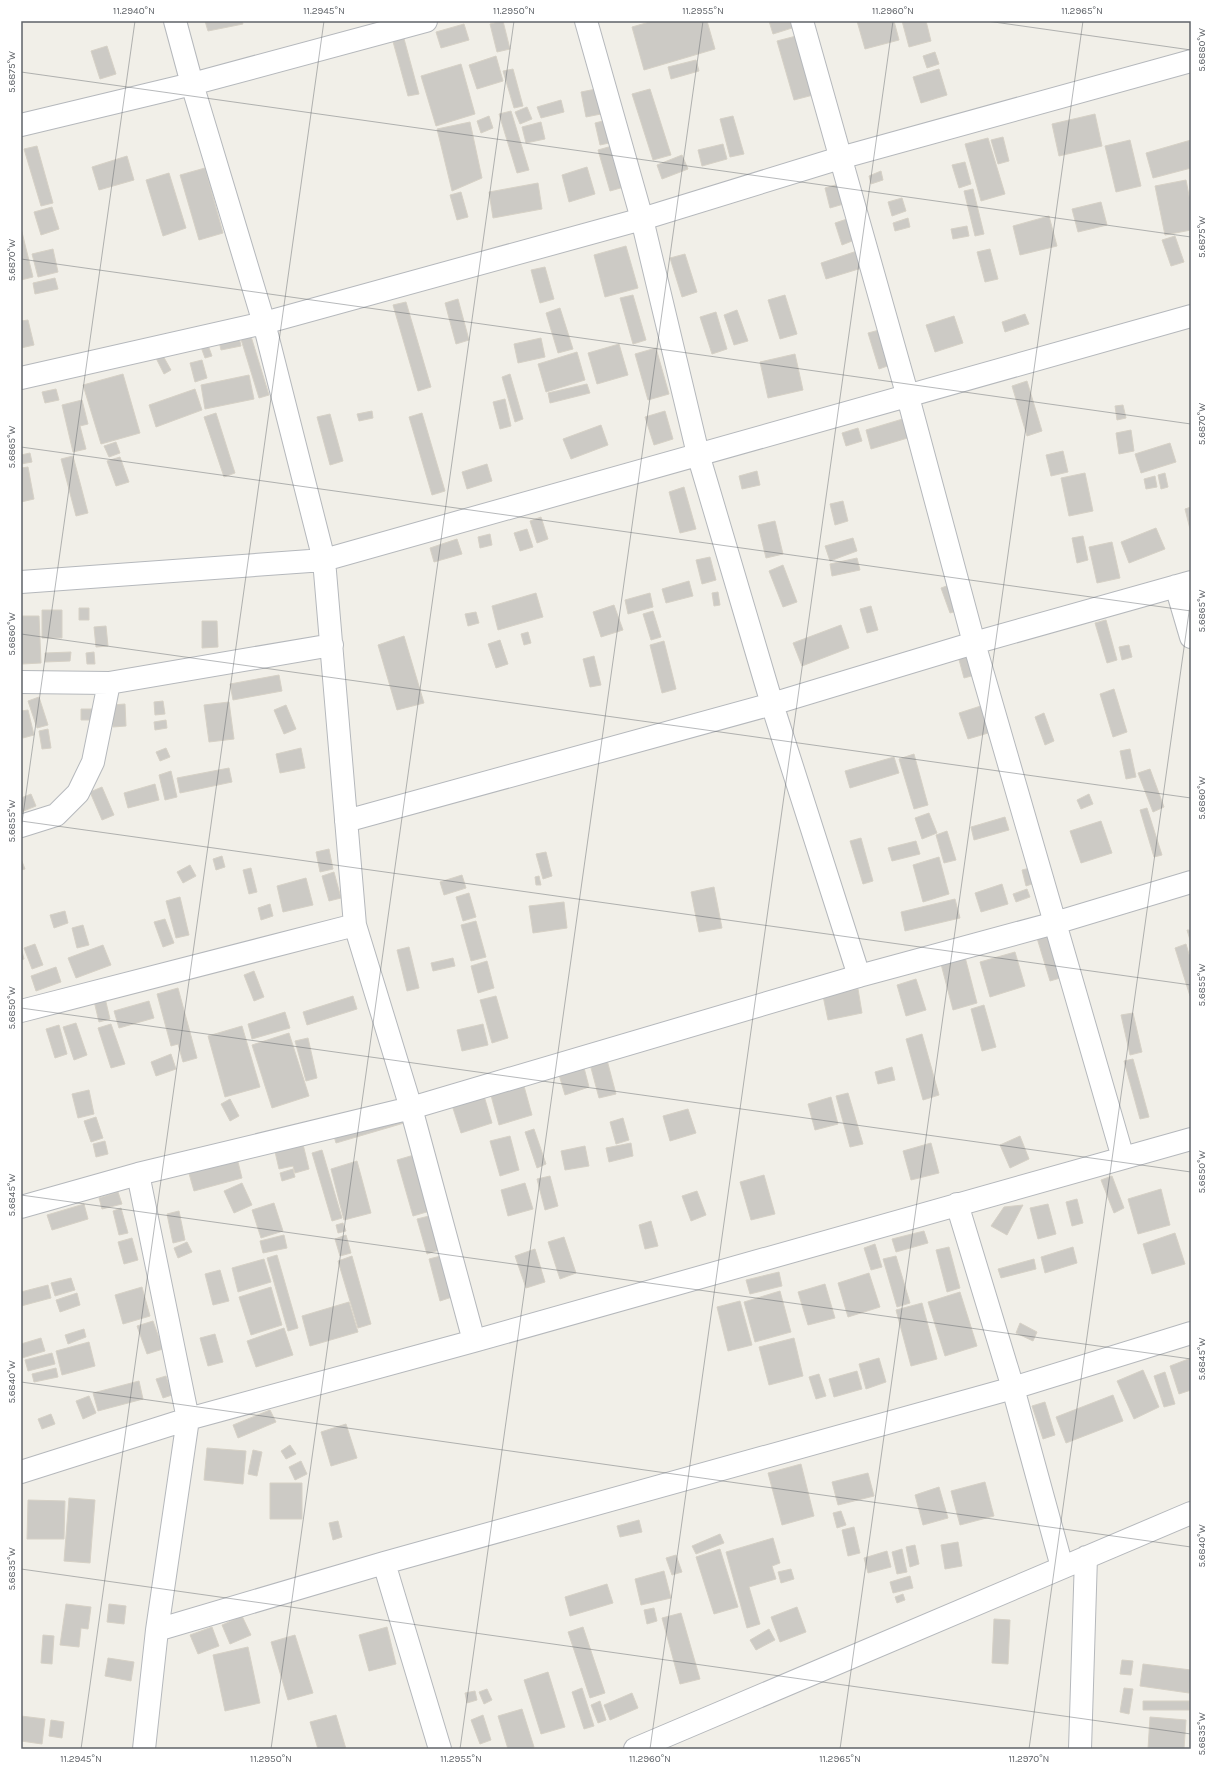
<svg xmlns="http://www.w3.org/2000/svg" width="1212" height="1770" font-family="Karla,sans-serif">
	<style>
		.building { fill: #cccac5; stroke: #d6d1c6 }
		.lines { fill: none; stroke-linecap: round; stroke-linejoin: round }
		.minor-casing { stroke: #b5b8bc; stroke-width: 24 }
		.minor { stroke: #fff; stroke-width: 22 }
		.ticks { fill: none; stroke: #5f6368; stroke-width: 1; stroke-opacity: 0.45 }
		.neatline { fill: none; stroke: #5f6368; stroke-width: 1.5 }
		.ticks-label { font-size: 10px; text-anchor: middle; fill: #5f6368 }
	</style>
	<rect width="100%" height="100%" fill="#f1efe8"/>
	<path class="building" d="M205,21H242L243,24L208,31Z
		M503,21L510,49L497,52L490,24Z
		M653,21H707L715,49L644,70L632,27Z
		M769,21H790L792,28L773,34Z
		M857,21H894L899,40L865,49Z
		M902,21H926L931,41L909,47Z
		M464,24L469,40L441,48L436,32Z
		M403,35L419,94L408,96L392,38Z
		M800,35L817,94L794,100L777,41Z
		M107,46L116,74L100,79L91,51Z
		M935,52L939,64L927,68L923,56Z
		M496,56L503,81L477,89L469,65Z
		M696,60L699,71L671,79L668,67Z
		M461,64L475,114L436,126L421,76Z
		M513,69L523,106L514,108L503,71Z
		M939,69L947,95L921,103L913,77Z
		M596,89L601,114L586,117L581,92Z
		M650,89L671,155L653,160L632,94Z
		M561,100L564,112L541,118L537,107Z
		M527,107L532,119L520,124L515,112Z
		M511,111L529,170L517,173L499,114Z
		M1095,114L1102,146L1059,156L1052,124Z
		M489,116L493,128L481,133L477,121Z
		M733,116L744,154L730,157L720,119Z
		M603,121L609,143L600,145L595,123Z
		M470,122L482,178L452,191L437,129Z
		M541,122L545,139L526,143L522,127Z
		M1003,137L1009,161L998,164L991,140Z
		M988,138L1005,194L981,201L965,144Z
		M1130,140L1141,186L1116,192L1105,146Z
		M1191,140V168L1153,178L1146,153Z
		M723,144L727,159L702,166L698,150Z
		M37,146L53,203L41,206L24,149Z
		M612,146L624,187L610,191L598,150Z
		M682,155L688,169L662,179L657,165Z
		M127,156L134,180L99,190L92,167Z
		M965,162L971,184L959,188L952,165Z
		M587,167L595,194L569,202L562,175Z
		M205,168L223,233L199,240L180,175Z
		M881,171L883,180L871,184L869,176Z
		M169,173L186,228L163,236L146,180Z
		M1186,180L1191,206V230L1165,235L1155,186Z
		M538,183L542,209L493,218L489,192Z
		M842,183L847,203L830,208L825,188Z
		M973,189L984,234L975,236L964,191Z
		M461,192L468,217L457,220L450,195Z
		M902,198L906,211L892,216L888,202Z
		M1101,202L1107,225L1078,232L1072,209Z
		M52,207L59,229L41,235L34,212Z
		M1049,216L1057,246L1020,255L1013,226Z
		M850,218L857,239L842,245L835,223Z
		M908,218L910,227L895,231L893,223Z
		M967,226L969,236L953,239L951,229Z
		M21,228L33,277L21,280Z
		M1175,236L1184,262L1171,266L1162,240Z
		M626,246L638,288L605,297L594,255Z
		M53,249L58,272L38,277L32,254Z
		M990,249L998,279L985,282L977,252Z
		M860,250L865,267L826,279L821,263Z
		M685,254L697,292L682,297L670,258Z
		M545,267L554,299L540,303L531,270Z
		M55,278L58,289L35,294L33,283Z
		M633,295L646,340L633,344L620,298Z
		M785,295L797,334L780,339L768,300Z
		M458,299L469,340L456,344L445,303Z
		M406,302L431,387L418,391L393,305Z
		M560,308L573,349L558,353L546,313Z
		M737,310L748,341L734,345L724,315Z
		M716,312L727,349L712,354L700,317Z
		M1025,314L1029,324L1005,332L1002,322Z
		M954,316L963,343L935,352L926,325Z
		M28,320L34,345L21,348V321Z
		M883,329L893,364L879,369L868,333Z
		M250,333L269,395L259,398L240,336Z
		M239,337L241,346L221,350L219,341Z
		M541,338L545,357L518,363L514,344Z
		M619,344L628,375L597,384L588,353Z
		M208,345L212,356L205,358L201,347Z
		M656,348L669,394L648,400L635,354Z
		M577,352L585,380L546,392L538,364Z
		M162,354L171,370L164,374L156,358Z
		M795,354L803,390L768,398L760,362Z
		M202,360L207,378L195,382L190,363Z
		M123,374L140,433L101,444L83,385Z
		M510,374L523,419L515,422L502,377Z
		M249,375L254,399L205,409L201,385Z
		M1027,381L1042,431L1027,436L1012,386Z
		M587,384L590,393L550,403L548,393Z
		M56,389L59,400L45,403L42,392Z
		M195,389L202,410L156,427L149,405Z
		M505,399L511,426L500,429L493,402Z
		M82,400L88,424L80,426L86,449L73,452L62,405Z
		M1123,405L1126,418L1117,420L1115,406Z
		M372,411L373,418L359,421L357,414Z
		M665,411L673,439L654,445L645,417Z
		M216,413L235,473L224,477L204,417Z
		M422,413L445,491L432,495L409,417Z
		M330,414L343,461L330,465L317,417Z
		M906,418L911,437L871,449L866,430Z
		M601,425L608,445L571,459L563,439Z
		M858,428L862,441L846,446L842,433Z
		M1131,430L1134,451L1119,454L1116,433Z
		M116,442L120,453L109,457L104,446Z
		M1170,443L1176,462L1141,473L1135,454Z
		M1063,451L1068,472L1051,476L1046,455Z
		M30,453L32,462L21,464V455Z
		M73,456L88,513L76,516L61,459Z
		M120,457L129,482L116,486L107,461Z
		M487,464L492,481L467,489L462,472Z
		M28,467L34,499L21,502V468Z
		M757,471L760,485L742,489L739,476Z
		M1085,473L1093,511L1069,516L1061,478Z
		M1165,473L1168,487L1161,489L1158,475Z
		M1155,476L1157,487L1146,489L1144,479Z
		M684,487L696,529L680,533L669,492Z
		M843,501L848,521L835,525L830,504Z
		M1191,507V533L1185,509Z
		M541,517L548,539L537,543L530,521Z
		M775,521L783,554L766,558L758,525Z
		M1156,528L1165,549L1129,563L1121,542Z
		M527,529L533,547L520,551L514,533Z
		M490,534L492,545L480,548L478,537Z
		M1083,536L1088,560L1077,563L1072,538Z
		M853,538L857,551L830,561L825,546Z
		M457,539L462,554L434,562L430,548Z
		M1112,542L1120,578L1097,583L1089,547Z
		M710,557L716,580L702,584L696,560Z
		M857,558L860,570L832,576L830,564Z
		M783,565L797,602L783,607L769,571Z
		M689,581L693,596L666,603L662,589Z
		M955,583L964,609L950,613L941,588Z
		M718,592L720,605L714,606L712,593Z
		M536,593L543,617L498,630L492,606Z
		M650,593L653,607L628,614L625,600Z
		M614,605L623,630L601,637L593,612Z
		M871,606L878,630L867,633L860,609Z
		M79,608H89V620H79Z
		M42,610H62V638H42Z
		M653,611L661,637L651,640L643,614Z
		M476,612L479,623L468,626L465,614Z
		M21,616H39L41,663L22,664Z
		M1106,620L1117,660L1107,663L1095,623Z
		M202,621H217L218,647L202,648Z
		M841,625L849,648L802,666L793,643Z
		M106,626L108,646L96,647L94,627Z
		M528,632L531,643L524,645L521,634Z
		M404,636L424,703L397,710L378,645Z
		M500,640L508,664L496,668L488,644Z
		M664,641L676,689L662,693L650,645Z
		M1129,645L1132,657L1122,660L1119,647Z
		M71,652L70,661L45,662V653Z
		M94,652L95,664H87L86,653Z
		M973,652L979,674L964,678L958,656Z
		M594,656L601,685L590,687L583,659Z
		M279,675L282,691L233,700L230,684Z
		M1114,689L1127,732L1113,737L1100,694Z
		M39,697L48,725L37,728L28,701Z
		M163,701L165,714L155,715L154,702Z
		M229,702L234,739L209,742L204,705Z
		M125,704L126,726L113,727L112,705Z
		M987,704L995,731L968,739L959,713Z
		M286,705L296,729L284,734L274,710Z
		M81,709H96V720H81Z
		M28,710L34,735L23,738L21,730V711Z
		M1044,713L1054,741L1045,745L1035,717Z
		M166,720L167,728L155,730L154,722Z
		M48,729L51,748L42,749L39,731Z
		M166,748L170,757L160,761L156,752Z
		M301,748L305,768L280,773L276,754Z
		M1130,749L1136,777L1126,779L1120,751Z
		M914,754L928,805L914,809L899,759Z
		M894,757L899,773L850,788L845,771Z
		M229,768L232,782L180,793L177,778Z
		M1150,769L1164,807L1153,812L1138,773Z
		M171,771L177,797L165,800L159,775Z
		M155,784L159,800L128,808L124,793Z
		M102,787L114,815L102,820L90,792Z
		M31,794L36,806L21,812V798Z
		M1089,794L1093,804L1081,809L1077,800Z
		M1147,808L1162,855L1154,857L1140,810Z
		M929,813L937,833L922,839L915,818Z
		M1005,817L1009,830L974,840L971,827Z
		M1101,821L1112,853L1081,863L1070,831Z
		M947,831L956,860L944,863L936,835Z
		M861,838L873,881L863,884L850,841Z
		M916,841L920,854L892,861L888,848Z
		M329,849L333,869L320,872L316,852Z
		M546,852L552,876L543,879L536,854Z
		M222,856L225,867L216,870L213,859Z
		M939,857L949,894L923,902L913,865Z
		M21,859L25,869L21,870Z
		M190,865L196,876L183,883L177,872Z
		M1034,867L1038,882L1026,886L1022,870Z
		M251,868L257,892L249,894L243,870Z
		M334,872L341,898L329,901L322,876Z
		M462,875L466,888L444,895L440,882Z
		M539,876L541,885H536L535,877Z
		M306,878L313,905L283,912L277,886Z
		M1002,884L1008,904L981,912L975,893Z
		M714,887L722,928L699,932L691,892Z
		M1027,889L1030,897L1016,902L1013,894Z
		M469,893L476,917L463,921L456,897Z
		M180,897L189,935L176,938L166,901Z
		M955,899L960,918L905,931L901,912Z
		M564,902L567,928L533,933L529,906Z
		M270,904L273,916L261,920L258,908Z
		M65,911L68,923L54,928L50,915Z
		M165,919L174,943L163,947L154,922Z
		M476,921L486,957L471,961L461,925Z
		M83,925L89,945L77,948L72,928Z
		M1187,930H1191V943Z
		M1054,933L1067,976L1050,981L1037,938Z
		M35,944L43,965L32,969L24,948Z
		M1186,944L1191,961V995L1190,996L1175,948Z
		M103,945L111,965L76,978L68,958Z
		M21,947L24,959L21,960Z
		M409,947L419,988L407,991L397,950Z
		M1015,952L1025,986L990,997L980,962Z
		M965,957L977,1003L953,1010L941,964Z
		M453,958L455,966L433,971L431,963Z
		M487,961L494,988L478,993L471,966Z
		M56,967L61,982L36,991L31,976Z
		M254,971L264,997L254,1001L244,975Z
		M916,979L926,1010L906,1016L897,985Z
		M178,988L197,1058L183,1062L178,1044L171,1046L157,994Z
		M858,989L862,1013L828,1020L823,996Z
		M353,996L357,1009L307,1025L303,1012Z
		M496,996L508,1038L492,1043L480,1000Z
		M105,998L110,1019L99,1022L94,1001Z
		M149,1001L154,1018L119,1028L114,1011Z
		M984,1005L996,1047L982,1051L971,1009Z
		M285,1012L290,1028L252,1039L248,1024Z
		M1133,1013L1142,1052L1130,1055L1121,1015Z
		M76,1023L87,1055L74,1060L63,1027Z
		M111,1024L125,1064L111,1068L98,1028Z
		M483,1024L488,1045L462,1051L457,1030Z
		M59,1025L67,1054L55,1058L46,1029Z
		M242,1026L260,1087L225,1097L208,1036Z
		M289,1033L309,1096L272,1108L252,1045Z
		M922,1034L939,1095L923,1100L906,1039Z
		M308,1038L317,1078L306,1081L295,1041Z
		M171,1054L176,1069L156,1076L151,1062Z
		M1133,1059L1149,1117L1140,1119L1124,1061Z
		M582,1060L589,1087L565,1095L557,1068Z
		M607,1060L616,1094L599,1098L590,1064Z
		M892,1067L895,1080L878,1084L875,1072Z
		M522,1079L532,1115L499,1125L489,1088Z
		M482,1089L492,1123L461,1133L450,1099Z
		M89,1090L94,1114L78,1118L72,1094Z
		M848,1093L863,1144L850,1147L836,1096Z
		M831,1097L838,1124L815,1130L808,1104Z
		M230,1099L239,1116L230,1121L221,1104Z
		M688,1109L696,1133L670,1141L663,1116Z
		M401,1113L404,1123L336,1143L333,1133Z
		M96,1117L103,1138L91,1142L84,1121Z
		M623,1118L629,1140L616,1144L610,1122Z
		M534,1129L546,1164L537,1168L525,1132Z
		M301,1136L309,1169L295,1173L293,1166L279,1169L273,1143Z
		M510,1136L519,1170L500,1176L490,1141Z
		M1020,1136L1029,1159L1010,1168L1000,1145Z
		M105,1141L108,1154L96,1157L93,1144Z
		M631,1143L633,1156L609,1162L606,1148Z
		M931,1143L939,1173L911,1180L903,1151Z
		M585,1146L589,1166L565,1170L561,1151Z
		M322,1150L342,1218L332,1221L312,1153Z
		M414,1155L430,1211L413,1216L397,1160Z
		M237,1158L242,1178L194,1191L188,1170Z
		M357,1161L371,1213L344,1220L331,1169Z
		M293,1169L295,1177L282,1181L280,1173Z
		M764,1175L775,1214L751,1220L740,1182Z
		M550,1176L558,1206L545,1210L537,1179Z
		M1112,1176L1124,1208L1114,1213L1101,1180Z
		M242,1183L252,1205L234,1213L224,1191Z
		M525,1183L533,1209L508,1216L501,1190Z
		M1161,1189L1170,1225L1138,1234L1128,1199Z
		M697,1191L706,1215L691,1221L682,1196Z
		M118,1192L122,1204L102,1209L99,1198Z
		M1077,1199L1083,1223L1072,1226L1066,1202Z
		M274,1203L283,1231L261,1238L252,1210Z
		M84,1204L88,1219L52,1230L47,1215Z
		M1048,1204L1056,1234L1038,1239L1030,1208Z
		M1023,1205L1007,1235L991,1226L1004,1207Z
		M121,1208L128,1233L119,1235L113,1211Z
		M179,1211L185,1240L173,1243L167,1214Z
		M429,1216L439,1250L427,1254L417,1219Z
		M651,1221L658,1246L645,1249L639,1225Z
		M343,1223L346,1231L338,1233L336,1225Z
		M924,1231L928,1243L896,1252L892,1239Z
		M1175,1233L1185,1264L1152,1274L1143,1244Z
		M284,1235L287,1248L263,1253L260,1241Z
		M346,1235L351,1253L340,1256L335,1239Z
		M564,1237L576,1273L560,1279L548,1242Z
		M132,1238L138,1260L124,1264L118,1242Z
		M187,1242L192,1252L178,1258L174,1248Z
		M875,1244L882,1267L871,1270L864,1248Z
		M949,1247L960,1288L947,1292L936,1250Z
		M1073,1247L1077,1263L1045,1273L1041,1257Z
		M535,1249L545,1282L526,1288L515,1256Z
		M277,1255L298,1328L288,1331L267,1258Z
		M352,1256L371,1324L358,1328L338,1261Z
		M441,1256L452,1297L440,1301L429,1259Z
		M896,1256L910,1303L897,1307L883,1259Z
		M264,1259L271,1282L238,1292L232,1268Z
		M1034,1259L1036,1269L1001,1278L998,1269Z
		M220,1270L229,1301L213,1305L205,1274Z
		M779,1272L782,1286L750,1294L746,1280Z
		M869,1273L880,1307L848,1317L838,1283Z
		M71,1278L75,1290L55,1296L51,1283Z
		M825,1284L835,1318L808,1325L798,1292Z
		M48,1285L51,1298L21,1306V1292Z
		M142,1287L150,1316L123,1324L115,1295Z
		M271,1287L282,1325L251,1335L239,1297Z
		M780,1291L791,1332L755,1342L744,1302Z
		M960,1292L977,1346L945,1356L928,1302Z
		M77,1293L80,1305L60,1312L56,1300Z
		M740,1301L752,1345L728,1351L717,1307Z
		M349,1302L358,1332L310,1346L302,1316Z
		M922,1303L937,1359L911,1366L896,1310Z
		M153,1321L163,1349L147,1354L137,1326Z
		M1020,1323L1037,1332L1033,1341L1016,1333Z
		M284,1328L293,1355L256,1367L247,1341Z
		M84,1329L86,1337L68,1344L65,1335Z
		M215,1334L223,1362L208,1366L200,1338Z
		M41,1338L45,1351L22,1358L21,1344Z
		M794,1338L803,1376L769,1385L759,1347Z
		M89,1342L95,1366L62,1375L56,1351Z
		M52,1353L55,1364L28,1371L25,1360Z
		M879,1358L886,1382L866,1389L859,1364Z
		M1191,1358V1390L1179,1394L1170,1366Z
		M56,1368L58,1377L34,1382L32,1374Z
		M1143,1370L1159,1407L1134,1419L1117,1381Z
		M857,1371L862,1389L834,1397L829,1379Z
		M1165,1372L1175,1404L1164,1407L1154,1376Z
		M819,1374L826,1396L816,1399L809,1377Z
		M166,1376L172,1395L163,1398L156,1379Z
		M139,1381L143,1399L98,1411L93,1393Z
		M1113,1395L1123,1421L1066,1443L1056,1417Z
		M89,1396L96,1413L83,1419L76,1401Z
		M1045,1402L1055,1435L1043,1439L1032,1406Z
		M270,1410L276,1422L238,1438L233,1425Z
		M51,1414L55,1424L42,1429L38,1419Z
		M346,1424L357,1458L331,1466L321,1432Z
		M290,1445L296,1454L286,1459L281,1451Z
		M207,1448L246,1451L243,1484L204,1480Z
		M253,1450L262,1452L257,1476L248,1474Z
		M301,1461L307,1474L295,1480L289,1467Z
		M801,1464L814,1516L782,1525L768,1473Z
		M868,1473L874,1496L838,1505L832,1482Z
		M985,1482L994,1516L960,1525L951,1491Z
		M270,1483H302V1519H270Z
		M939,1487L948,1518L923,1525L915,1495Z
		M69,1498L95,1500L90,1563L64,1561Z
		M28,1500L65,1501L64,1539H27Z
		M841,1511L846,1525L837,1528L833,1513Z
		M639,1520L642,1532L620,1537L617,1526Z
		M338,1521L342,1537L333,1540L329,1523Z
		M854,1527L860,1553L848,1556L842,1530Z
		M720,1534L724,1543L696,1554L692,1546Z
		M773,1538L780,1563L772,1566L776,1579L749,1587L760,1624L747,1628L726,1552Z
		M958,1542L962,1566L945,1569L941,1545Z
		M915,1545L919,1564L910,1567L906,1547Z
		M720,1549L738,1607L714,1614L696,1557Z
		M902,1549L907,1572L897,1574L892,1552Z
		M887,1551L891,1567L868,1573L864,1558Z
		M676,1555L682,1572L672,1575L666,1558Z
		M791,1569L794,1579L781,1583L778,1572Z
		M664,1571L671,1598L641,1605L635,1579Z
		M910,1576L913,1588L893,1593L890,1582Z
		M607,1584L613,1603L570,1616L565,1597Z
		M903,1594L905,1600L897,1603L895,1597Z
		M66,1604L91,1607L88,1629L81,1628L79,1647L60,1645Z
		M109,1604L126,1606L124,1624L107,1622Z
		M797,1607L806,1632L780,1642L771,1617Z
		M654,1608L657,1621L647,1624L644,1610Z
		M681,1613L700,1679L680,1684L662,1618Z
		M242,1616L251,1635L230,1644L222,1625Z
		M994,1619L1010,1620L1008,1664L992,1663Z
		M212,1627L219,1646L198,1654L190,1635Z
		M387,1627L396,1664L369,1671L359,1635Z
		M583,1627L605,1693L590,1698L568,1632Z
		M769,1629L775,1640L756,1650L750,1640Z
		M43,1635L54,1636L52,1664L41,1663Z
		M295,1635L313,1693L288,1700L271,1642Z
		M248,1647L260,1703L225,1711L213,1655Z
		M108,1658L134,1662L131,1681L105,1676Z
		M1122,1660L1133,1661L1131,1675L1120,1674Z
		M1143,1664L1191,1670L1189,1693L1140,1686Z
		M548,1672L565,1727L541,1734L524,1680Z
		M582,1688L594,1726L584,1729L572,1692Z
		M1124,1688L1133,1689L1129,1714L1120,1712Z
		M487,1689L492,1700L484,1704L479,1692Z
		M475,1691L477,1700L467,1703L465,1693Z
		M632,1693L638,1708L610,1720L604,1705Z
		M600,1701L606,1720L598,1723L591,1705Z
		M1143,1701H1189V1710H1143Z
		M522,1709L534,1747L528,1749H508L498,1716Z
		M336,1715L346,1749H318L310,1722Z
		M483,1715L491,1740L480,1744L471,1720Z
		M21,1716L45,1719L42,1744L21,1741Z
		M1150,1717L1186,1720L1184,1749H1148Z
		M51,1720L64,1722L62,1738L49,1736Z"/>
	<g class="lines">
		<g class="minor-casing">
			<path id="minor" d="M175,21L192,84L264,323L324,560L355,925L411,1108L474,1341
				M586,21L642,219L698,454L772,704L859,976
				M802,21L908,397L974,643L1123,1158
				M21,125L192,84L426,21
				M21,378L264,323L642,219L840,158L1191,61
				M21,582L324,560L1191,316
				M1176,586L1191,637
				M21,682L109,683L332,645
				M346,821L772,704L974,643L1191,582
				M21,826L56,815L78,793L93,762L109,683
				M21,1011L355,925
				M138,1174L188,1419L157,1630L144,1749
				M957,1204L1013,1388L1062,1567
				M21,1207L138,1174L411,1108L859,976L1055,923L1191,882
				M21,1472L188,1419L474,1341L1191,1139
				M384,1563L440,1749
				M157,1630L384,1563L1013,1388L1191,1333
				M635,1749L1191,1513
				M1080,1749L1086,1557"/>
		</g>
		<use href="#minor" class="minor"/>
	</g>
	<path class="ticks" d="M987,21L1191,50M21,72L1191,237M21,259L1191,424M21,447L1191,611M21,634L1191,798M21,821L1191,985M21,829L135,21M21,1008L1191,1172M21,1195L1191,1359M21,1382L1191,1547M21,1569L1191,1734M81,1749L324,21M271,1749L514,21M460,1749L703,21M650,1749L893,21M840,1749L1083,21M1029,1749L1191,598"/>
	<rect width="1212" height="1770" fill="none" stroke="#ffffff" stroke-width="44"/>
	<rect x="22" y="22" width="1168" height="1726" class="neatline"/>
	<g class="ticks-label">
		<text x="134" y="14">11.2940°N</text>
		<text x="324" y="14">11.2945°N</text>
		<text x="514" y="14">11.2950°N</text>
		<text x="703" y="14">11.2955°N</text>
		<text x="893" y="14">11.2960°N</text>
		<text x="1082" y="14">11.2965°N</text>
		<text transform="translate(1201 50) rotate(-90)" y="4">5.6880°W</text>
		<text transform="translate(11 72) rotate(-90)" y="4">5.6875°W</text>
		<text transform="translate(1201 237) rotate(-90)" y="4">5.6875°W</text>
		<text transform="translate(11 260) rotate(-90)" y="4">5.6870°W</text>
		<text transform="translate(1201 424) rotate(-90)" y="4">5.6870°W</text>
		<text transform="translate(11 447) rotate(-90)" y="4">5.6865°W</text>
		<text transform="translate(1201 611) rotate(-90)" y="4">5.6865°W</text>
		<text transform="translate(11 634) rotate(-90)" y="4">5.6860°W</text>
		<text transform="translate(1201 798) rotate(-90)" y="4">5.6860°W</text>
		<text transform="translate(11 821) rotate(-90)" y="4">5.6855°W</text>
		<text transform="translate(1201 985) rotate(-90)" y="4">5.6855°W</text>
		<text transform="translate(11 1008) rotate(-90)" y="4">5.6850°W</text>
		<text transform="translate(1201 1172) rotate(-90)" y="4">5.6850°W</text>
		<text transform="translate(11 1195) rotate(-90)" y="4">5.6845°W</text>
		<text transform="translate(1201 1359) rotate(-90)" y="4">5.6845°W</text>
		<text transform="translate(11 1382) rotate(-90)" y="4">5.6840°W</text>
		<text transform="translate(1201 1546) rotate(-90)" y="4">5.6840°W</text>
		<text transform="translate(11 1569) rotate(-90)" y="4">5.6835°W</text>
		<text transform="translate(1201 1734) rotate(-90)" y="4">5.6835°W</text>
		<text x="81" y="1762">11.2945°N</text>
		<text x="271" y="1762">11.2950°N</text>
		<text x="461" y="1762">11.2955°N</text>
		<text x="650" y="1762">11.2960°N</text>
		<text x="840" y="1762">11.2965°N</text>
		<text x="1029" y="1762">11.2970°N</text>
	</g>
</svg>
